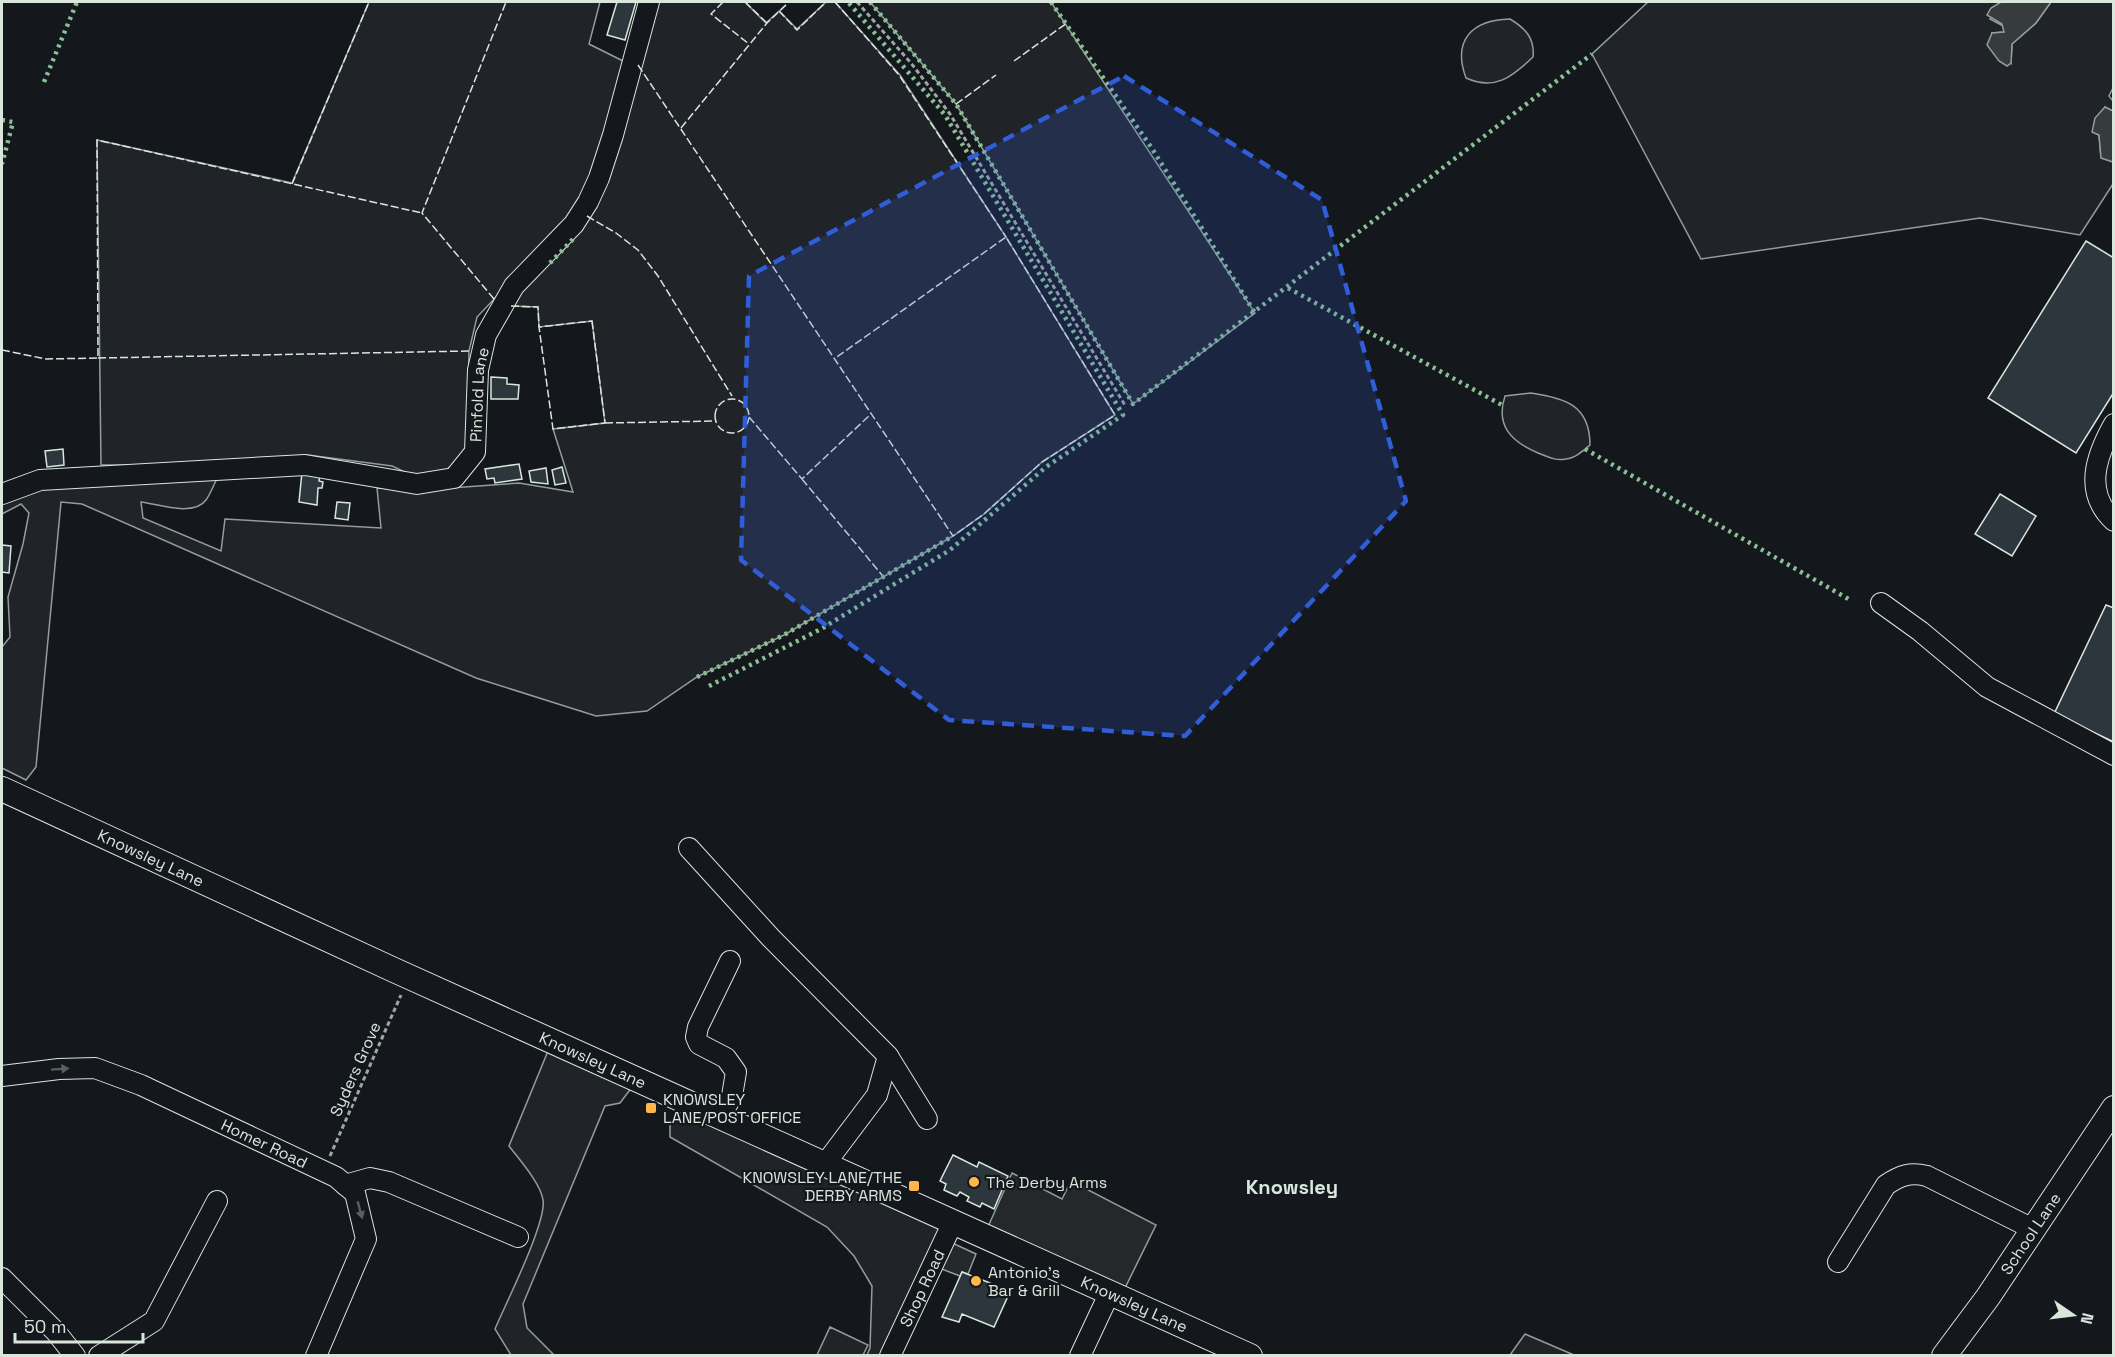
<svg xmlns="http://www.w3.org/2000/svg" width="2115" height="1357" font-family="'Space Grotesk',sans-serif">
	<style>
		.green { fill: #202428; stroke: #939e99; stroke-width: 1.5 }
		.parking { fill: #24282b; stroke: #939e99; stroke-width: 1.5 }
		.water { fill: #363b3e; stroke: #939e99; stroke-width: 1.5 }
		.building { fill: #2c363c; stroke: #d8e6dc; stroke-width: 1.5 }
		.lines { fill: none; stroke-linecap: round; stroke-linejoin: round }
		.minor-casing { stroke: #d8e6dc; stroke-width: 22 }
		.major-casing { stroke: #d8e6dc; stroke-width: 26 }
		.path { stroke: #9da8a2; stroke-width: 3; stroke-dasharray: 4.5 3; stroke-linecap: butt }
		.minor { stroke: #14181c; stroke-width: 20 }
		.major { stroke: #14181c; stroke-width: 24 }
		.hedge { stroke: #8ac095; stroke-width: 4.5; stroke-dasharray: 3 4.5; stroke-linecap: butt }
		.fence { stroke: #d8e6dc; stroke-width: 1.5; stroke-dasharray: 8 3; stroke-linecap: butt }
		.oneway { fill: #59605f }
		.marked { fill: #305dd8; fill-opacity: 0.2; stroke: #305dd8; stroke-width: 4.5; stroke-dasharray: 12 8; stroke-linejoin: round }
		.poi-dot { fill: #ffb74d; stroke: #14181c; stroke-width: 2 }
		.labels { text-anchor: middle; stroke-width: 4.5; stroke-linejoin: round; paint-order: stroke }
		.street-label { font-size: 16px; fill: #d8e6dc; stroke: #14181c }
		.poi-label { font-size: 16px; fill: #d8e6dc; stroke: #14181c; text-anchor: start }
		.quarter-label { font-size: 20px; font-weight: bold; fill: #d8e6dc; stroke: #14181c }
	</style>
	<rect width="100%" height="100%" fill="#14181c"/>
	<path class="green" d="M369,2H600L589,44L625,62L591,185L561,229L477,317L469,351L467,455L440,474L420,479L392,466L308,455L190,465H101L97,140L292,183Z
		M656,2H745L766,23L779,11L797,29L826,2H835L900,75L1006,237L1115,415L1042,462L984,514L953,536L784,635L697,677L647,711L596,716L476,678L82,504L61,502L36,767L26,780L2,768V647L10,637L8,597L23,544L29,513L21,504L2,514V501L41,484L219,474C215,482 211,493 206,500C194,517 157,504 141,502L143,518L221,551L225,519L381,528L377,488L422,490L519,483L573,492L553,429L605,423L592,321L539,327L538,307L511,306C529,277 559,258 580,231Z
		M870,2H1051L1255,313L1133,404L956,104Z
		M1648,2H2001L1990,19L2005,27L2004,32L1992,33L2011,63L2012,44L2036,23L2051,2H2113L2114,86L2109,96L2113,101V111L2105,107L2093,132L2099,135L2101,158L2113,162V184L2080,235L1980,218L1701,259L1592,54Z
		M1510,19C1525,28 1535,38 1533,57C1512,77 1495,91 1466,78C1452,40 1472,20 1510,19Z
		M1531,393C1565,398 1590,405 1590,445C1583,451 1575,458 1566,459C1556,461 1548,457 1538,453C1512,442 1495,426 1505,396Z
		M548,1051L632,1087L620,1103L605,1106L523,1304L527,1328L554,1355H511L495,1329C505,1305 547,1222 543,1200C541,1184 519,1159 509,1146Z
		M684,1113L941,1228L882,1355H867L870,1348L872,1286L854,1256L827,1227L670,1137V1126L676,1114Z
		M830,1327L868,1345L863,1355H817Z
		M1525,1334L1574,1355H1510Z"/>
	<path class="parking" d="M1012,1173L1062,1199L1071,1181L1156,1225L1125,1288L987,1229Z
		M950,1242L976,1254L968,1274L962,1272L960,1276L939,1268Z"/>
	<path class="water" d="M2001,2H2051L2036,23L2012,44L2011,63L2007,66L1999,61L1987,45L1992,33L2004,32L2002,24L1987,15L1991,8Z
		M2105,107L2113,111V162L2101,158L2099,135L2092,132L2095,118Z"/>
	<path class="building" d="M617,2H636L625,40L607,35Z
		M2086,241L2114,258V392L2076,453L1988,398Z
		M491,377L507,378V384L519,385L518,399H491Z
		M63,449L64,465L47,467L45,451Z
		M519,464L522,479L495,483L494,478L487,479L485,469Z
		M562,467L566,483L555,485L552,470Z
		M546,468L548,484L531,482L529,471Z
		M302,472L320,474L319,481L323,482L322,488H318L317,505L299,502Z
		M2000,494L2036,516L2012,556L1975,534Z
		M337,502L350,503L348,520L335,518Z
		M2,545L11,546L9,573L2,572Z
		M2106,605L2114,608V742L2054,714Z
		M953,1155L977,1167L979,1162L1008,1176L994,1209L982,1203L980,1207L967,1201L969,1197L960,1192L957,1196L944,1190L946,1184L940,1181Z
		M962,1272L990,1283L989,1287L1008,1296L994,1327L962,1314L959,1322L942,1317Z"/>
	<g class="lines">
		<g class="minor-casing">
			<g id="minor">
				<path d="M2114,424C2096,456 2083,492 2114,521"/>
				<path id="s1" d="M2,494L40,480L305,465L417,484L454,478L475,452L478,370L486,335L514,286L574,224L588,202L599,178L613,135L649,2"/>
				<path d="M1881,603L1920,631L1987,687L2114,755"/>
				<path d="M689,848L771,938L888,1056L877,1095L825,1164"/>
				<path d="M888,1056L927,1119"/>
				<path id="s2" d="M2,1076L59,1069L95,1068L141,1085L336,1177L355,1193L366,1239L316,1356"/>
				<path d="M720,1117L732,1096L736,1072L726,1058L699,1044L696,1037L698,1027L730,961"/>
				<path d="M345,1185L370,1178L389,1182L518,1237"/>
				<path d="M1838,1262L1886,1185C1901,1175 1910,1172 1927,1176L2033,1229"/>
				<path d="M2,1278L56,1332L75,1356"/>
				<path d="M99,1356L154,1321L217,1201"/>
				<path id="s3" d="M890,1356L953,1222"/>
				<path d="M1080,1356L1110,1292"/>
			</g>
		</g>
		<g class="major-casing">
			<g id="major">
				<path id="s4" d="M2,789L394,970L1250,1356"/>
				<path id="s5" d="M1944,1356L1988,1297L2114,1108"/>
			</g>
		</g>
		<path class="path" d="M857,2L911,63L950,114L1126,407
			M330,1156L401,995"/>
		<use href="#minor" class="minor"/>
		<use href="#major" class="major"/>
		<path class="hedge" d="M870,2L956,104L1133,404L1592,54
			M1051,2L1151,147L1255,313
			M44,82L77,2
			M2,120L13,122L2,164
			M550,263L575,237
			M1288,288L1502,405
			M1585,449L1852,601
			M697,677L784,635L953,536
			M709,686L821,629L950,550L1046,467L1123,415L945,115L848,2"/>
		<path class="fence" d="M723,2L711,14L749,44
			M745,2L767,23
			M835,2L899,75L1006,237
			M779,11L797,30L826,2
			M1014,61L1067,23
			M638,65L953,536L984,514L1042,462L1115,415L1006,237L834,359
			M956,104L996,75
			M681,128L767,23L789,2
			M292,184L369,2
			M587,216L616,233L638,250L658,276L732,396
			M494,299L422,213L506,2
			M511,306L538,307L539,327
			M592,321L605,423L553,429L539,327Z
			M2,350L46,359L98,358L97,140L422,213
			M98,358L469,351
			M715 416a17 17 0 1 1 34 0a17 17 0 1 1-34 0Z
			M749,417L802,479L871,414
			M605,423L716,421
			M802,479L882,575"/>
	</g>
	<defs><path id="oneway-solid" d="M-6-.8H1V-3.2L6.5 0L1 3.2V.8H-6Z" transform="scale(1.5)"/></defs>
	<g class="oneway">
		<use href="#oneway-solid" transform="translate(60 1069) rotate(-4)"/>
		<use href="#oneway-solid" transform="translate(360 1210) rotate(75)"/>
	</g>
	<path class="marked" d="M1124,76L1322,200L1406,501L1185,736L949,720L741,560L749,276Z"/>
	<g class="poi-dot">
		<rect x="645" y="1102" width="12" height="12" rx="3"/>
		<circle cx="974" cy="1182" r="6"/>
		<rect x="908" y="1180" width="12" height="12" rx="3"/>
		<circle cx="976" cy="1281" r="6"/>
	</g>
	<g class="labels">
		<g class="street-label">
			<text dy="6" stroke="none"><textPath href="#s1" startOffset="548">Pinfold Lane</textPath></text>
			<text dy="6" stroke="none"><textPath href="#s4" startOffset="164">Knowsley Lane</textPath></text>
			<text dy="6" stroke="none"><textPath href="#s4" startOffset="650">Knowsley Lane</textPath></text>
			<text transform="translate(355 1069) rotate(-66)" y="6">Syders Grove</text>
			<text dy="6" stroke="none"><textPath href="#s2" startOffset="279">Homer Road</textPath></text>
			<text dy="6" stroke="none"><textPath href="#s5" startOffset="150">School Lane</textPath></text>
			<text dy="6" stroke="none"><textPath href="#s3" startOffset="75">Shop Road</textPath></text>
			<text dy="6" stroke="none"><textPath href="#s4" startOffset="1244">Knowsley Lane</textPath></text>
		</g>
		<g class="poi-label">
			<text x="663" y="1105">KNOWSLEY<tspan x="663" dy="18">LANE/POST OFFICE</tspan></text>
			<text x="902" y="1183" text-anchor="end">KNOWSLEY LANE/THE<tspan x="902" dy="18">DERBY ARMS</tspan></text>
			<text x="986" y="1188">The Derby Arms</text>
			<text x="988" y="1278">Antonio's<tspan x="988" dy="18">Bar &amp; Grill</tspan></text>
		</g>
		<g class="quarter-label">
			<text x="1292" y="1194">Knowsley</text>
		</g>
	</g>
	<rect width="2115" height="1357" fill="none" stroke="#d8e6dc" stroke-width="6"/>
	<g transform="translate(2073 1315) rotate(104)" stroke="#14181c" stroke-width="4.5" paint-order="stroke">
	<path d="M0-4.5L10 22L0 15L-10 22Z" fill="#d8e6dc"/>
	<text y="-9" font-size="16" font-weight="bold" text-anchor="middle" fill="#d8e6dc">N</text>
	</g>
	<path d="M15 1333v9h128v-9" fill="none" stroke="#d8e6dc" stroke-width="3"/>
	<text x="24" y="1333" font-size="18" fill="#d8e6dc" stroke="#14181c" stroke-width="4.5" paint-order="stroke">50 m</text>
</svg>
